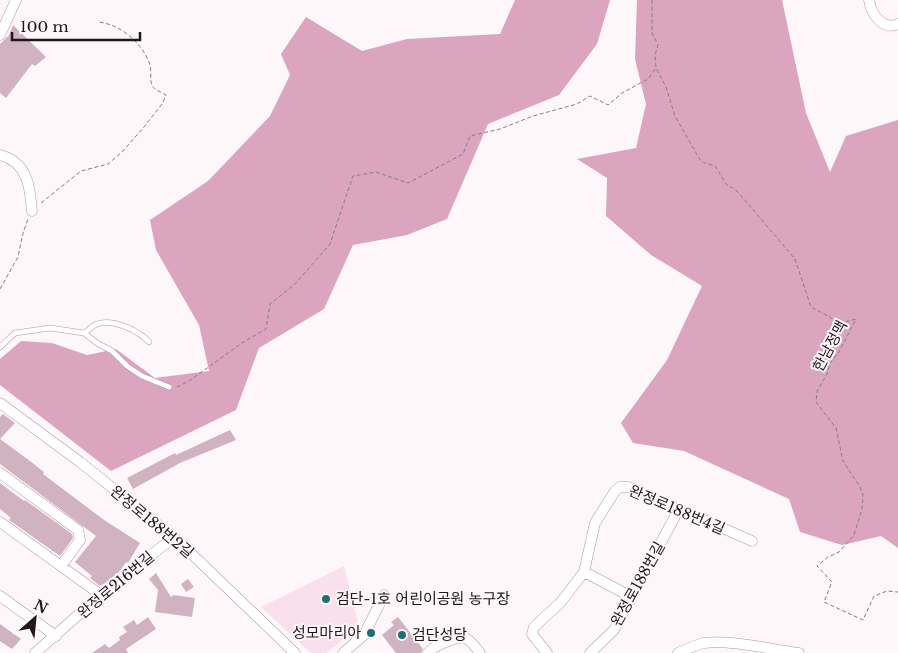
<svg xmlns="http://www.w3.org/2000/svg" width="898" height="653" font-family="'Libre Baskerville','Noto Sans KR',serif">
	<style>
		.green { fill: #fae0ec }
		.forest { fill: #dba4bf }
		.building { fill: #d0b2c0 }
		.lines { fill: none; stroke-linecap: round; stroke-linejoin: round }
		.service-casing { stroke: #b194a2; stroke-width: 6 }
		.minor-casing { stroke: #b194a2; stroke-width: 11 }
		.path { stroke: #867e82; stroke-width: 1; stroke-dasharray: 4 2.5; stroke-linecap: butt }
		.service { stroke: #fff; stroke-width: 5 }
		.minor { stroke: #fff; stroke-width: 10 }
		.poi-dot { fill: #216d6f; stroke: #fdf7f9; stroke-width: 2 }
		.labels { text-anchor: middle; stroke-width: 4; stroke-linejoin: round; paint-order: stroke }
		.street-label { font-size: 15px; fill: #20161b; stroke: #fdf7f9 }
		.poi-label { font-size: 15px; fill: #20161b; stroke: #fdf7f9; text-anchor: start }
	</style>
	<rect width="100%" height="100%" fill="#fdf7f9"/>
	<path class="green" d="M344,566L359,627L326,653H311L261,607Z"/>
	<path class="forest" d="M515,0H610L597,44L559,95L488,124L447,219L407,235L353,245L324,309L259,348L236,410L111,471L0,385V359L21,341L52,343L87,355L116,349L155,378L209,371L199,325L156,250L150,220L208,181L270,116L290,75L281,54L306,17L362,51L407,39L500,34Z
		M637,0H782L806,113L830,172L846,136L898,120V548L881,536L842,545L800,532L789,499L684,451L633,443L621,423L667,360L702,286L651,255L606,216L607,178L577,159L636,148L646,104L635,59Z"/>
	<path class="building" d="M13,25L46,57L35,66L32,64L6,98L0,93V44L9,35Z
		M3,414L15,423L0,439L30,461L44,472L43,474L104,520L140,543L128,563L126,562L119,572L105,583L100,586L90,578L92,576L75,562L96,536L0,464V417Z
		M230,430L236,440L180,463L133,489L127,478L175,453L176,455Z
		M0,483L24,501L25,500L72,534L73,538L60,556L9,520L11,518L0,509Z
		M156,573L171,597L174,595L195,598L192,617L155,612L158,590L149,579Z
		M188,579L194,587L186,592L181,584Z
		M148,617L156,629L126,649L128,653H92L105,644L109,648L120,640L119,637L127,632L123,627L134,620L137,625Z
		M398,617L423,649L421,653H396L382,635L394,625L391,622Z
		M0,624L21,639L12,649L0,641Z"/>
	<g class="lines">
		<g class="service-casing">
			<path id="service" d="M84,333L97,343L112,351L127,366L142,376L169,387
				M0,347L15,333L50,328L84,333C88,331 93,325 97,324C113,318 139,331 149,342"/>
		</g>
		<g class="minor-casing">
			<path id="minor" d="M869,0C871,14 883,31 898,24
				M0,35L16,0
				M0,155C28,162 30,187 32,211
				M0,403L80,462L174,537L295,653
				M0,473L78,530L80,540L61,566
				M0,522L101,595
				M584,572L632,597
				M0,596L56,636
				M35,653L101,595L174,537
				M343,653L364,635L384,595
				M428,653C433,646 457,636 465,638C472,641 476,648 480,653
				M547,653L532,634L534,627L561,602L584,572L595,523L615,491L620,487H629L752,541
				M590,653L614,630L679,509
				M678,653C687,649 695,645 704,643C727,639 775,650 799,653"/>
		</g>
		<path class="path" d="M652,0V33L658,45L655,55L656,68L666,87L675,116L700,160L705,163L715,166L726,184L737,191L795,259L811,307L830,317L837,324L856,319L839,352L830,363L827,374L817,391L816,402L836,428L843,461L860,487L863,495L862,509L854,535L839,552L828,557L817,566L832,582L824,602L863,620L874,596L887,591L898,592
			M41,203L81,171L108,164L122,152L144,127L162,104L166,95C162,92 156,91 153,87C149,82 152,72 150,65C143,43 120,24 98,22
			M0,289L18,257L23,233L28,219
			M177,387L189,381L242,343L266,329L270,304L295,284L330,244L353,176L376,172L408,183L463,154L470,136L500,129L533,116L577,104L590,96L608,105L622,93L648,79L656,68"/>
		<use href="#service" class="service"/>
		<use href="#minor" class="minor"/>
	</g>
	<g class="poi-dot">
		<circle cx="326" cy="599" r="5"/>
		<circle cx="371" cy="633" r="5"/>
		<circle cx="402" cy="635" r="5"/>
	</g>
	<g class="labels">
		<g class="street-label">
			<text transform="translate(830 346) rotate(-62)" y="5">한남정맥</text>
			<text transform="translate(677 510) rotate(23)" y="5">완정로188번4길</text>
			<text transform="translate(152 522) rotate(40)" y="5">완정로188번2길</text>
			<text transform="translate(638 584) rotate(-61)" y="5">완정로188번길</text>
			<text transform="translate(116 585) rotate(-40)" y="5">완정로216번길</text>
		</g>
		<g class="poi-label">
			<text x="336" y="604">검단-1호 어린이공원 농구장</text>
			<text x="361" y="638" text-anchor="end">성모마리아</text>
			<text x="412" y="640">검단성당</text>
		</g>
	</g>
	<g transform="translate(35 618) rotate(27)" stroke="#fdf7f9" stroke-width="4" paint-order="stroke">
	<path d="M0-4L9 19L0 12L-9 19Z" fill="#20161b"/>
	<text y="-8" font-size="14" font-weight="bold" text-anchor="middle" fill="#20161b">N</text>
	</g>
	<path d="M12 32v8h128v-8" fill="none" stroke="#20161b" stroke-width="2.5"/>
	<text x="20" y="32" font-size="15" fill="#20161b" stroke="#fdf7f9" stroke-width="4" paint-order="stroke">100 m</text>
</svg>
